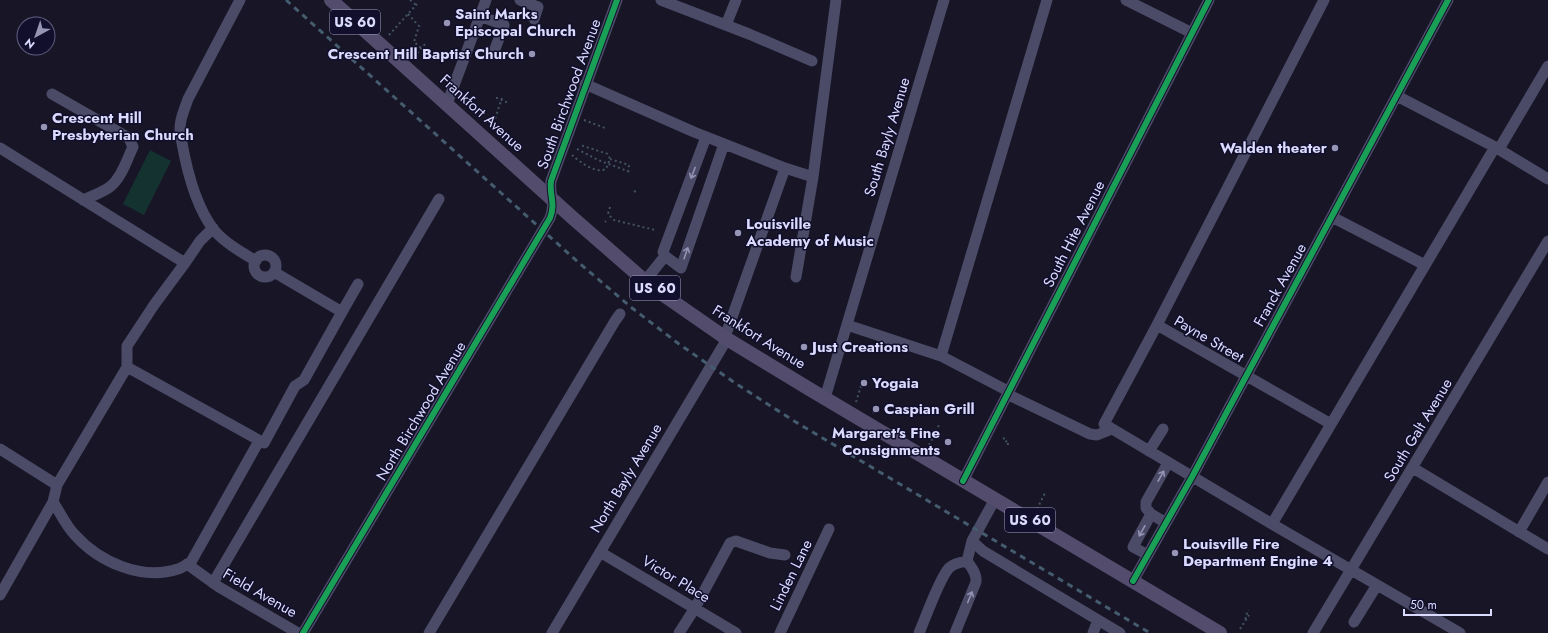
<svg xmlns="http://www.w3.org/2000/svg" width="1548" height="633" font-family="Jost,sans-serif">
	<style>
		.green { fill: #133230 }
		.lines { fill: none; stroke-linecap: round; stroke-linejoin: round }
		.path { stroke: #435362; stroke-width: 2; stroke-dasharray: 2 3; stroke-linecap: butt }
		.minor { stroke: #4b4b67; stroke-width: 11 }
		.major { stroke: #534c6c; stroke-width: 14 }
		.rail { stroke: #445c6e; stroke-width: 3; stroke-dasharray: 6 5; stroke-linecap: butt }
		.cycleway-casing { stroke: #120f2c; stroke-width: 8 }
		.cycleway { stroke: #1a9f57; stroke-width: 6 }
		.oneway { stroke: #9392b3 }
		.poi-dot { fill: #9695b3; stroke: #120f2c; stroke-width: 1.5 }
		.labels { text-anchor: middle; stroke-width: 3; stroke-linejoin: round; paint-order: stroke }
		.shield { fill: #120f2c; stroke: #9f9dc0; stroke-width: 1 }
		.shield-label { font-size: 14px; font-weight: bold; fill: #dbdaff }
		.poi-label { font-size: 15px; font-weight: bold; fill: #dbdaff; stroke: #120f2c; text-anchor: start }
		.street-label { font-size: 15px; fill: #dbdaff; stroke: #120f2c }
	</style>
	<rect width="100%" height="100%" fill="#171526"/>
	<path class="green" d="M150,150L171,161L144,215L123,204Z"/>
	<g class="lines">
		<path class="path" d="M410,0L416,5
			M408,14L419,26L414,42L421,48
			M389,35L417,4
			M414,57L425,44
			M497,97V98L506,102L507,100
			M584,120L605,128
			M492,128L502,98
			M577,149L598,160L630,172
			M572,155C580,162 595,174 606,169L610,159L608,154L580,145
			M610,159L629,165L628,171
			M634,191L636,192
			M610,207L608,214L614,220L655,230
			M605,222L606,221
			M798,367L800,363
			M856,402L861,386
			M873,413L875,410L874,409
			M1003,438L1007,440L1005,443L1008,444L1007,446
			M929,445L939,425
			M1037,509L1045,493
			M1246,619L1245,617L1249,610
			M1240,629L1249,615"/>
		<path class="minor" d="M240,0L188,99C185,108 180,118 180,128C180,133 181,139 182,143C187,171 196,207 214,230C225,243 241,252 256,261
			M520,0L538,7L534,19
			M661,0L749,34L812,61
			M1126,0L1192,33
			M1324,0L1157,325L1104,424L1272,524L1460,633
			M480,16L504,25L495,49
			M726,25L736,0
			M585,84L694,132L785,168L813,177L836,0
			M52,94L129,138L133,147C127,159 122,177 111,186C104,192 92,196 83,200
			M1397,96L1495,147L1548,179
			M447,104L486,0
			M0,148L185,263
			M1499,149L1548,66
			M1332,217L1425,265
			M254 266a11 11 0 1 1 22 0a11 11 0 1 1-22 0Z
			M665,256L663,252L706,137
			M274,272L342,312L358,284
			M796,277L813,177
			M645,281L665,256L681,268L724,144
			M847,325L941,356L1047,0
			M1157,325L1331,424
			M725,337L785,168
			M941,356L1008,391
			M127,367V346L154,305L185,263L200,241L213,228
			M1007,394L1090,434L1097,435L1112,429
			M825,398L944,0
			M0,449L57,485L127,367L264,443L295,386L304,380L342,312
			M1149,451L1163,429
			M1413,468L1548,549
			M963,481L1209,0
			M57,485L53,502C60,512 66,526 75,535C99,562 142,581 178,569C182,568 187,564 191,562L259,441
			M1151,514L1146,508V502L1168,463
			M1272,524L1495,147
			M1519,532L1548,482
			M972,541L983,551L1098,620L1093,633
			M600,552L736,633
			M1148,555L1133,547L1151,514L1166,523
			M967,561L972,541L995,499
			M187,564L219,587L298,633
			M1133,581L1192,477L1448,0
			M213,583L439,199
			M0,595L53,502
			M1098,620L1120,633
			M1354,622L1377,585
			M303,633L550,218C556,202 549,196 551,181L617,0
			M429,633L615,321L620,314
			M552,633L727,339
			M679,633L695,608L730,543L736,541L770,553L785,555
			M780,633L829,529
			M919,633C926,617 939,579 949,568C954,563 961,562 967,561C971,567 977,573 976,582L955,633
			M1313,633L1548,241"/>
		<path class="major" d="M331,0L574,219L645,281L668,298L727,339L811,390L1220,633"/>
		<path class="rail" d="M286,0L578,262L632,308L679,344L735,383L794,421L1150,633"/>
		<g class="cycleway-casing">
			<path id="cycleway" d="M963,481L1209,0
				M1133,581L1192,477L1448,0
				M303,633L550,218C556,202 549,196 551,181L617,0"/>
		</g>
		<use href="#cycleway" class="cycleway"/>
	</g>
	<defs><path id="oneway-shaft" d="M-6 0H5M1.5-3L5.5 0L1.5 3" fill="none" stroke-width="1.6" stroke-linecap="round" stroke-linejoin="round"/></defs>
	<g class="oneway">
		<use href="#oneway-shaft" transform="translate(693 173) rotate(111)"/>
		<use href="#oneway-shaft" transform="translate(686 253) rotate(-71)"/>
		<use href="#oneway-shaft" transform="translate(1161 476) rotate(-61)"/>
		<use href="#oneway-shaft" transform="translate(1142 531) rotate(119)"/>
		<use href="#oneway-shaft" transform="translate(970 597) rotate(-68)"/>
	</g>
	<g class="poi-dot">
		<circle cx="447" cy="23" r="4"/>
		<circle cx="532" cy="54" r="4"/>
		<circle cx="44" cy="127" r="4"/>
		<circle cx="1335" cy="148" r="4"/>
		<circle cx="738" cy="233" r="4"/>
		<circle cx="804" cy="347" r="4"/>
		<circle cx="864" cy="383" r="4"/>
		<circle cx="876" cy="409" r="4"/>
		<circle cx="948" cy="442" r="4"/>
		<circle cx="1175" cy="553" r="4"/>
	</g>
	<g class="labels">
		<g class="shield">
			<rect x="330" y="10" width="50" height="24" rx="3"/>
			<rect x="630" y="276" width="50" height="24" rx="3"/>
			<rect x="1005" y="508" width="50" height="24" rx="3"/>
		</g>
		<g class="shield-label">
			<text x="355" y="27">US 60</text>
			<text x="655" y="293">US 60</text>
			<text x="1030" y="525">US 60</text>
		</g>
		<g class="poi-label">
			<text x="455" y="19">Saint Marks<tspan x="455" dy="17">Episcopal Church</tspan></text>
			<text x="524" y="59" text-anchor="end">Crescent Hill Baptist Church</text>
			<text x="52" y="123">Crescent Hill<tspan x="52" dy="17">Presbyterian Church</tspan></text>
			<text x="1327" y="153" text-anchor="end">Walden theater</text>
			<text x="746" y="229">Louisville<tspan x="746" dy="17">Academy of Music</tspan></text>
			<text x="812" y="352">Just Creations</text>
			<text x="872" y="388">Yogaia</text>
			<text x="884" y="414">Caspian Grill</text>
			<text x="940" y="438" text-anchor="end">Margaret's Fine<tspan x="940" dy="17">Consignments</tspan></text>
			<text x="1183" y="549">Louisville Fire<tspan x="1183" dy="17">Department Engine 4</tspan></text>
		</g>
		<g class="street-label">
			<text transform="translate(569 94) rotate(-70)" y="5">South Birchwood Avenue</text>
			<text transform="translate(482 113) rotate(42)" y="5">Frankfort Avenue</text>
			<text transform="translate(887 137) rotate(-73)" y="5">South Bayly Avenue</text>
			<text transform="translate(1074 234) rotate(-63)" y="5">South Hite Avenue</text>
			<text transform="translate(1280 285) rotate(-61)" y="5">Franck Avenue</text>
			<text transform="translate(759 337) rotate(32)" y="5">Frankfort Avenue</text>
			<text transform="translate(1209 339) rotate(30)" y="5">Payne Street</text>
			<text transform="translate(421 411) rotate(-59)" y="5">North Birchwood Avenue</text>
			<text transform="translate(1418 430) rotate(-59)" y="5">South Galt Avenue</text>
			<text transform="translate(626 478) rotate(-59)" y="5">North Bayly Avenue</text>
			<text transform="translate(791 575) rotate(-64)" y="5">Linden Lane</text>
			<text transform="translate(676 579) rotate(31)" y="5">Victor Place</text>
			<text transform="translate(260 593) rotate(30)" y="5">Field Avenue</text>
		</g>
	</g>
	<g transform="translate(36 36) rotate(220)"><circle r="19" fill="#120f2c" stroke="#626080"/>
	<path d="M0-3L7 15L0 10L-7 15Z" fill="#9695b3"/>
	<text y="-6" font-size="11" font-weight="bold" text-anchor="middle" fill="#dbdaff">N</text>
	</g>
	<path d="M1404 609v6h87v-6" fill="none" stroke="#dbdaff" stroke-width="2"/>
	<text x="1410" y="609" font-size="12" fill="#dbdaff" stroke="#120f2c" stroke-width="3" paint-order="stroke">50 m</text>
</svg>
